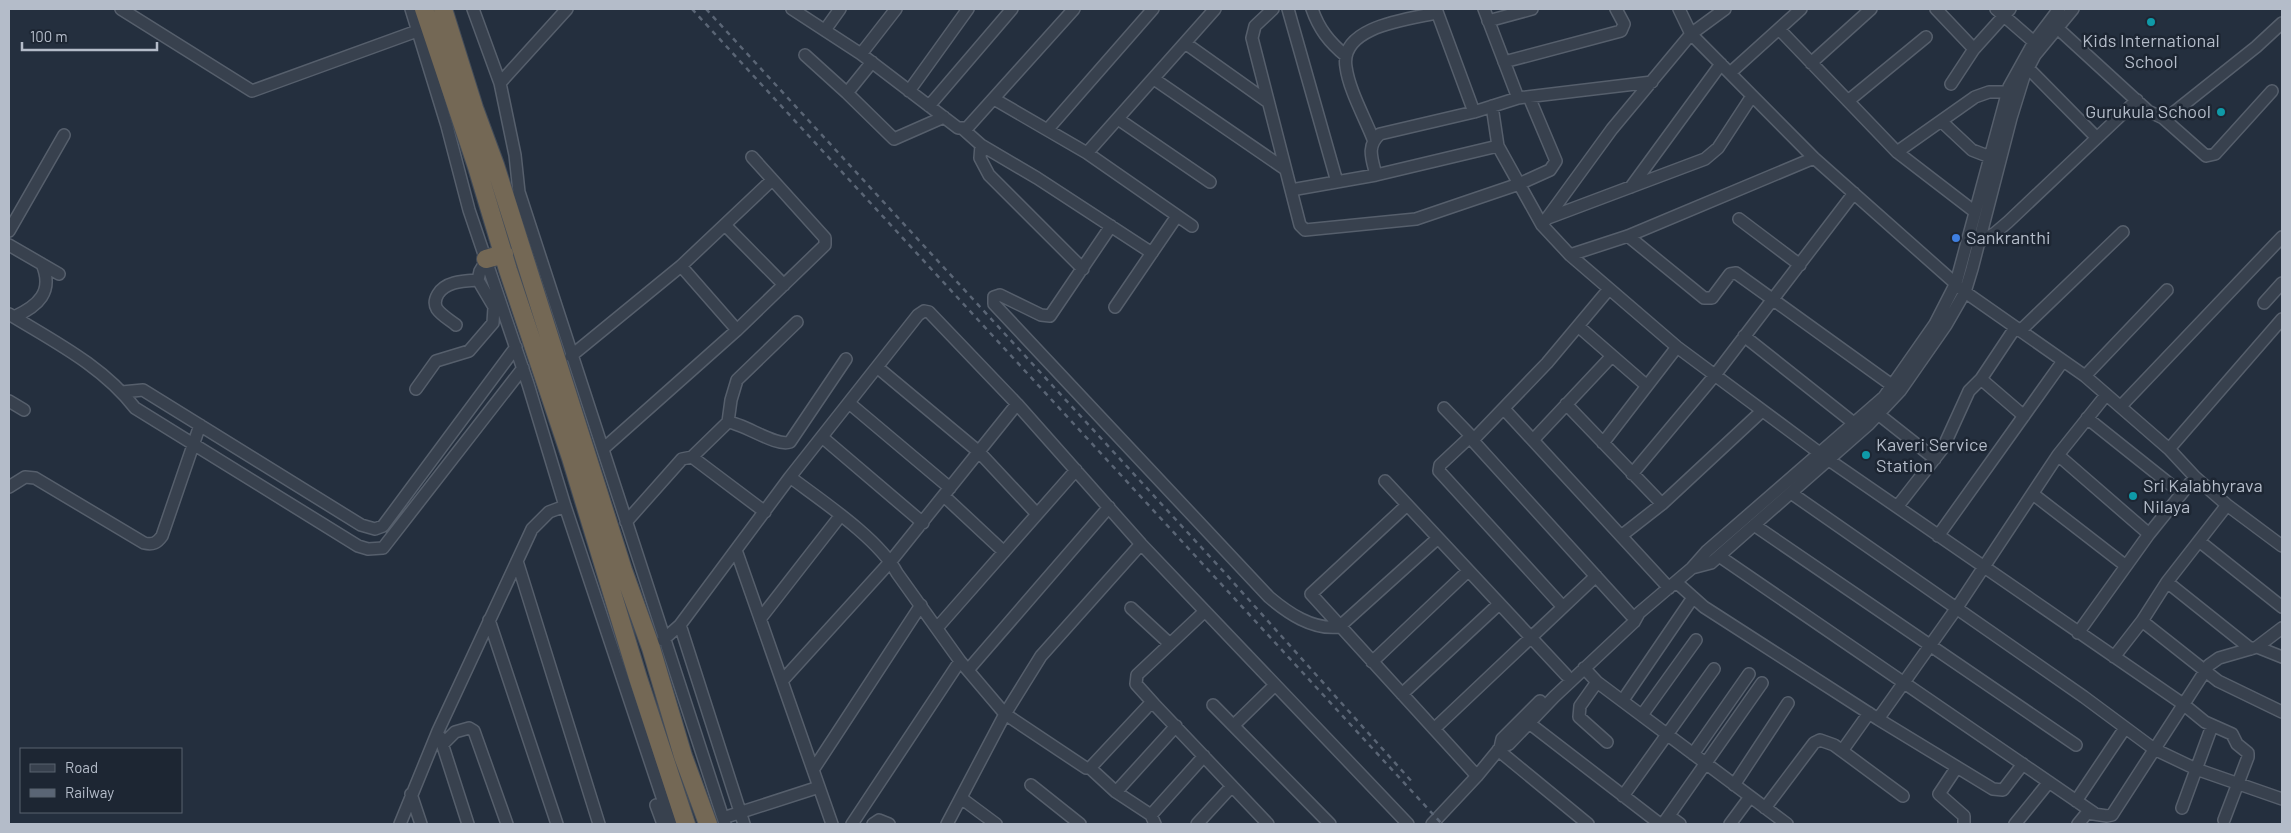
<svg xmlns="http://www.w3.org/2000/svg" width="2291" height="833" font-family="Barlow,sans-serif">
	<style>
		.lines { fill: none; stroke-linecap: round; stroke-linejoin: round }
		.minor-casing { stroke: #565f6c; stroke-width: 14 }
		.highway-casing { stroke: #434c59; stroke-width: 20 }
		.minor { stroke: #38414e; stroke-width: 11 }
		.highway { stroke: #746855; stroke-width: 18 }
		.rail { stroke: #5a6575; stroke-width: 2.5; stroke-dasharray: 5 5; stroke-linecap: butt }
		.culture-dot { fill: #0f9aa8; stroke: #1d2633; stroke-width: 2 }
		.shop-dot { fill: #3f7fe0; stroke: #1d2633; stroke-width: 2 }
		.labels { text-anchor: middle; stroke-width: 5; stroke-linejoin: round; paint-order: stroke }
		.poi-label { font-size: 18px; fill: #b4bcc9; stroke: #1d2633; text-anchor: start }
	</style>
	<rect width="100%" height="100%" fill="#242f3e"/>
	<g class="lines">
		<g class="minor-casing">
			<path id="minor" d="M121,9L252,91L417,31
				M411,9L447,126L469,210L528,384L565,506L671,824
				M473,9L500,83L515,155L519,192L725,824
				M792,9L861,54L958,128H967L1074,9
				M1273,9L1255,26L1252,38L1300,225L1305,230L1416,219L1519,184L1550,170L1556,161L1529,97
				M1288,9L1337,182
				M1312,9C1319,29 1329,42 1346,56
				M1436,9L1474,112
				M1484,9L1518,98
				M1679,9L1691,34L1814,158L1965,292L2085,376L2169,449L2195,477L2227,505L2282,546
				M1936,9L1974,49
				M1996,9L2034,42
				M1488,21L1532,9
				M2053,24L2148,111L2163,118L2168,117L2256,47L2282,23
				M1779,29L1897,152L1975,212
				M825,30L840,9
				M1185,43L1268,102
				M861,54L896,9
				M805,55L847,93L894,139L944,117
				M1504,62L1621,31L1624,24L1616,9
				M1811,63L1871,9
				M2028,68L2097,138
				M1730,73L1801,9
				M1154,79L1285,169
				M500,83L567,9
				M1951,84L1974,49L2010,9
				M909,91L968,9
				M847,93L872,62
				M994,99L1087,153L1192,226
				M1848,101L1926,37
				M929,106L1012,9
				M1492,106L1498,146
				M2163,118L2206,156L2215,154L2272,91
				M1118,119L1210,182
				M1941,121L1972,150L1990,157
				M963,129L981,145L1037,178L1152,253
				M1048,129L1153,9
				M1373,139C1365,118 1349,90 1346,67C1339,26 1410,19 1437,13
				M981,145L980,158L989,175L1083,269
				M1897,152L1975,97L1989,92H2007
				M1087,153L1215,9
				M1376,175C1372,159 1366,146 1380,134L1474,112L1518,98L1652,82
				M1631,187L1721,64
				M1291,190L1376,175L1498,146L1542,225L1570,255L1677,347L1829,460L2183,704L2205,722L2232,734L2237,744L2248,753V757L2224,820
				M1548,218L1705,159L1718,148L1752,96
				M1739,219L1800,265
				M725,225L784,285
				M1542,225L1612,129L1691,34L1725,9
				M1111,226L1050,316L1041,315L1000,295L994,297V304L1269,597C1288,613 1312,630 1339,627L1438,538
				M9,231L64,135
				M1628,236L1704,298H1712L1730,274L1736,273L1893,386
				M1981,241L1995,233L2008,222L2137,100
				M9,245L59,274
				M1570,255L1628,236L1814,158
				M681,266L737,330
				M1609,289L1547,363L1474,439V442L1631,615
				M2264,303L2282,283
				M1115,307L1177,216
				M9,314C53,341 103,366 135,408L358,546L368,549L383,548L523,368
				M14,317C38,306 54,292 42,264
				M456,325C450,320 442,316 437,309C434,304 435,299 438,294C446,281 464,281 478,280
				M1578,326L1647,386
				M2015,328L1981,379L2024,416
				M2020,331L2123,232
				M1744,336L1855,424
				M571,356L681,266L772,180
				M877,367L979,452L1037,514
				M2085,376L2167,290
				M416,389L436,361L469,351L493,323L494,307L478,280L480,271L486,261
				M122,392L143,390L361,525L375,529L383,526L516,347
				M9,401L24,410
				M849,403L950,488
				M1566,404L1662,504
				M2121,406L2282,237
				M1444,408L1474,439
				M1504,409L1669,588
				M1878,414L1935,459
				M2087,418L2181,493
				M728,422L731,400L737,380L797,322
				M1471,436L1440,465L1439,471L1563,607
				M822,437L923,523
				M1533,440L1611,357
				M1603,443L1677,347
				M603,449L737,330L825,245V238L752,157
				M2169,449L2282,319
				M2058,455L2149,534
				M692,457L728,422C745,424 776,447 790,442L846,359
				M1632,474L1715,375L1854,193
				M790,477C822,501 879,539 897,573L960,661L1005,714L1086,768H1090L1148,706L1154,704L1268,824
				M1385,481L1566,675
				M9,487L25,477L35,478L144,543C153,545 157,543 162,536L200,425
				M1791,493L2084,697L2154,749L2196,769L2282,799
				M2033,494L2126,566
				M944,496L1004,552
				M1407,505L1311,594L1477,776
				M1897,507L1943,448L1969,391L1981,379
				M626,522L682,459L692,457L765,512
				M1754,525L2076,745
				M1621,536L1662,504L1762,411
				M1938,536L2063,361
				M2199,541L2282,607
				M736,550L832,824
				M1719,556L2094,813
				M517,561L599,824
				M1692,568L1711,563L1869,424L1900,391L1946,325L1965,292L1972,269L2011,118L2024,76L2035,55L2073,9
				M1676,582L1704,607L1878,719L1993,789L2003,790L2023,764
				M2167,582L2251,649
				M1131,608L1170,644
				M760,619L841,515
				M489,620L557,824
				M2142,621L2218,681L2282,712
				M680,625L744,824
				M937,628L1076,470
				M2078,633L2149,534L2195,477
				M663,640L680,625L790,477L918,315L924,311L929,312L1017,404L1141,544L1408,824
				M2257,647L2282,657
				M2114,657L2142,621L2167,582L2227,505
				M1372,662L1468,571
				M1584,668L1597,682L1787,824
				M968,670L1109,507
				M782,681L891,561L1017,404
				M1597,682L1580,706L1579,717L1607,742
				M1402,694L1499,604
				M1623,700L1692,599
				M1154,704L1136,684L1137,675L1205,611
				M1213,705L1330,824
				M1642,715L1696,640
				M1878,719L1956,609L2058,455L2106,395
				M1529,723L1660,824
				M1234,725L1275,685
				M1434,729L1596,576
				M440,737L468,824
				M443,744L455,732L469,728L474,731L507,824
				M1500,748L1502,739L1540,701
				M1498,750L1588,824
				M1842,751L1869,713
				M1693,754L1749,674
				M1957,767L1939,794L1964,816V824
				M1090,768L1116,792L1151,815L1155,824
				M813,770L921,605
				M1031,785L1080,824
				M1734,785L1788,703
				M1116,792L1176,726
				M411,794L421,824
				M1623,796L1714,669
				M961,798L996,824
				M2076,801L2125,728
				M656,805L663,824
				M1765,808L1814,743L1820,740L1834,745L1903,796
				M2182,808L2212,726
				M1151,815L1204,756
				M1669,816L1680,824
				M723,818L819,787
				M400,824L438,731L532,529L549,512L565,506
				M852,824L960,661
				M873,824L879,820L889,824
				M947,824L1005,714L1041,656L1141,544
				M1197,824L1232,786
				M1432,824L1477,776L1500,748L1509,744L1554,697L1634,622L1639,613L1692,568L1707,551L1884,397L1935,324L1956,283L2009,87L2034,42L2059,9
				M1663,824L1762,683
				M1730,824L1750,797
				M2015,824L2049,782
				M2078,824L2087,813L2107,816L2112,815L2209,665L2219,658L2257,647L2282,628"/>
		</g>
		<g class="highway-casing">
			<path id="highway" d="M424,9L477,167L508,270L571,458L638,678L686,824
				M443,9L474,108L495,165L623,570L651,648L683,756L708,824
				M486,259L504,254"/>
		</g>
		<use href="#minor" class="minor"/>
		<use href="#highway" class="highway"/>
		<path class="rail" d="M692,9L1442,824
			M706,9L1224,572L1414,784"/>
	</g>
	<g class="culture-dot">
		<circle cx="2151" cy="22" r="5"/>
		<circle cx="2221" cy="112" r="5"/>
		<circle cx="1866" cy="455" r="5"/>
		<circle cx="2133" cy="496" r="5"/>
	</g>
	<circle class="shop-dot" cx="1956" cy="238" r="5"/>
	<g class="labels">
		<g class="poi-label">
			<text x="2151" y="47" text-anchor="middle">Kids International<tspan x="2151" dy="21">School</tspan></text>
			<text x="2211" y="118" text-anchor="end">Gurukula School</text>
			<text x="1966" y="244">Sankranthi</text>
			<text x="1876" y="451">Kaveri Service<tspan x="1876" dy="21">Station</tspan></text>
			<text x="2143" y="492">Sri Kalabhyrava<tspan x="2143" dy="21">Nilaya</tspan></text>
		</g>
	</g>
	<rect width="2291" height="833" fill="none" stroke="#b4bcc9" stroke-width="20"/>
	<rect x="20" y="748" width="162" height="65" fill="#1d2633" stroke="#59626f"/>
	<rect x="30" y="764" width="25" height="8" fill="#38414e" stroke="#59626f"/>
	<text x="65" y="773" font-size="15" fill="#b4bcc9">Road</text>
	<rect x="30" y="789" width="25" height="8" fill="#5a6575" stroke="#59626f"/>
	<text x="65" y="798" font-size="15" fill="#b4bcc9">Railway</text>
	<path d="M22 42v8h135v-8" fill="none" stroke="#b4bcc9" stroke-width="2.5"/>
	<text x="30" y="42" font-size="15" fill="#b4bcc9" stroke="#1d2633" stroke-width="4" paint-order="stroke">100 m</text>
</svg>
